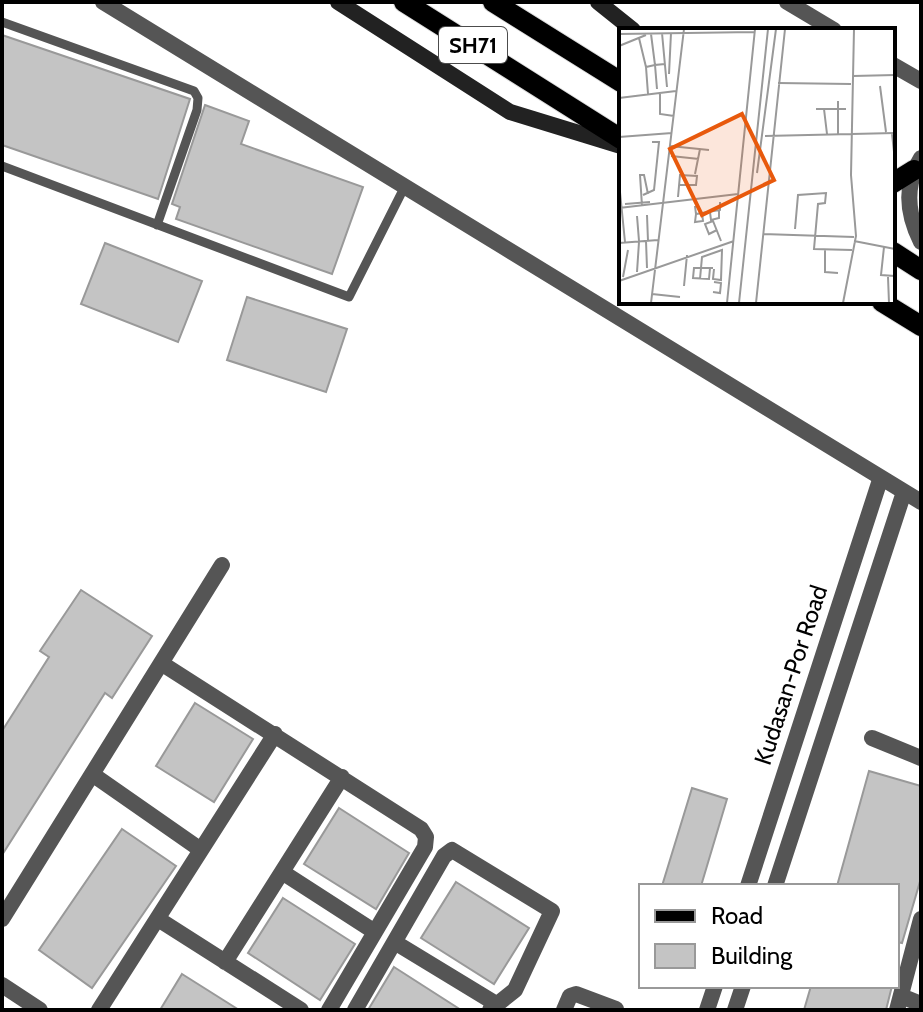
<svg xmlns="http://www.w3.org/2000/svg" width="923" height="1012" font-family="Cabin,sans-serif">
	<style>
		.building { fill: #c4c4c4; stroke: #999; stroke-width: 2 }
		.lines { fill: none; stroke-linecap: round; stroke-linejoin: round }
		.primary-casing { stroke: #dbdbdb; stroke-width: 22 }
		.service { stroke: #555; stroke-width: 9 }
		.minor { stroke: #555; stroke-width: 16 }
		.tertiary { stroke: #555; stroke-width: 16 }
		.secondary { stroke: #222; stroke-width: 16 }
		.primary { stroke: #000; stroke-width: 20 }
		.labels { text-anchor: middle; stroke-width: 6; stroke-linejoin: round; paint-order: stroke }
		.shield { fill: #fff; stroke: #4c4c4c; stroke-width: 2 }
		.shield-label { font-size: 22px; font-weight: bold; fill: #000 }
		.street-label { font-size: 24px; fill: #000; stroke: #fff }
		.inset-road { fill: none; stroke: #999; stroke-width: 2 }
		.view { fill: #e8590c; fill-opacity: 0.15; stroke: #e8590c; stroke-width: 4 }
		.inset-edge { fill: none; stroke: #000; stroke-width: 4 }
	</style>
	<rect width="100%" height="100%" fill="#fff"/>
	<path class="building" d="M2,35L190,99L158,199L2,145Z
		M205,105L249,121L241,144L363,187L332,274L176,219L180,207L172,204Z
		M105,243L202,281L178,342L81,304Z
		M247,297L347,329L326,392L227,360Z
		M81,590L152,636L112,698L105,693L2,855V731L49,657L40,651Z
		M195,703L253,739L214,802L156,766Z
		M869,771L921,786V878L902,943L897,942V886H837Z
		M692,788L727,799L701,886H662Z
		M339,808L409,853L376,909L304,864Z
		M122,829L176,866L92,988L39,950Z
		M456,882L529,928L494,984L421,938Z
		M283,898L355,944L320,1000L248,953Z
		M394,967L461,1010H368Z
		M182,974L239,1010H160Z
		M811,986H892L886,1010H804Z"/>
	<g class="lines">
		<g class="primary-casing">
			<path id="primary" d="M404,2L621,139
				M493,2L621,82
				M893,183L914,170
				M893,252L921,270
				M882,302L921,326"/>
		</g>
		<path class="service" d="M2,22L194,91L198,98L197,110L157,225
			M2,166L349,297L405,186"/>
		<path class="minor" d="M161,663L421,829L426,837L425,847L329,1010
			M872,738L921,758
			M92,774L201,850
			M282,872L375,932
			M2,919L222,565
			M158,919L301,1010
			M396,943L498,1005
			M225,962L342,777
			M901,996L921,1004
			M99,1010L275,734
			M355,1010L444,856L452,850L552,911L515,990L490,1010
			M564,1010L570,996L576,994L616,1009
			M897,1010L921,919"/>
		<path class="tertiary" d="M103,2L921,502
			M787,2L834,30
			M893,65L921,81
			M921,158C904,185 907,214 921,242
			M748,886L880,480
			M775,886L904,492
			M2,985L40,1010
			M707,1010L715,986
			M735,1010L743,986"/>
		<path class="secondary" d="M338,2L510,112L621,146
			M598,2L633,30"/>
		<use href="#primary" class="primary"/>
	</g>
	<g class="labels">
		<rect class="shield" x="439" y="27" width="68" height="36" rx="6"/>
		<g class="shield-label">
			<text x="473" y="53">SH71</text>
		</g>
		<g class="street-label">
			<text transform="translate(791 675) rotate(-72)" y="8">Kudasan-Por Road</text>
		</g>
	</g>
	<g transform="translate(619 28)">
		<rect width="276" height="276" fill="#fff"/>
		<path class="inset-road" d="M43,5L48,59M0,6L135,4M20,10L27,39L36,37L32,6M0,18L27,7M27,39L29,66M50,46L52,5M234,48L276,47M159,55L232,56M261,58L267,104M38,61L36,37L46,36M41,65V86L55,88M0,70L57,63M219,73V106M197,81H227M205,81L208,106M273,106L276,133M146,108L276,105M0,109L53,105M51,118L90,122M52,128L80,131M138,145L157,1M76,146L81,121M0,154L6,214M24,167L35,162L40,114H33M59,169L61,147L78,148L77,157H60M6,176L31,174M23,178L21,147H25L29,166M76,178L77,186L101,182V174M0,180L119,166M91,184L92,192L100,190V182M77,186L76,194L84,193L83,185M28,187L29,213M18,188L20,213M176,201L179,167L207,165L206,175L199,176L195,221L233,222M98,202L90,206L86,196L94,193L102,213M144,206L235,209M27,213L28,240M235,213L276,221M0,215L39,212M265,219L262,247L276,248M206,221V244L219,245M91,240L90,251L74,250L75,240H94M18,244L20,214M4,249L9,222M269,249L270,275M81,251L83,229L103,222L102,252L94,251L95,241M0,253L115,213M65,258L68,227M94,264L101,265L102,255L95,254M33,266L61,269M32,275L65,1M108,275L136,1M120,275L149,1M137,275L166,1M224,275L237,208L232,147L235,1"/>
		<path class="view" d="M123,86L155,152L83,187L51,121Z"/>
		<rect width="276" height="276" class="inset-edge"/>
	</g>
	<rect width="923" height="1012" fill="none" stroke="#000000" stroke-width="8"/>
	<rect x="639" y="884" width="260" height="104" fill="#ffffff" stroke="#999999" stroke-width="2"/>
	<rect x="655" y="910" width="40" height="12" fill="#000000" stroke="#999999" stroke-width="2"/>
	<text x="711" y="924" font-size="24" fill="#000000">Road</text>
	<rect x="655" y="944" width="40" height="24" fill="#c4c4c4" stroke="#999999" stroke-width="2"/>
	<text x="711" y="964" font-size="24" fill="#000000">Building</text>
</svg>
